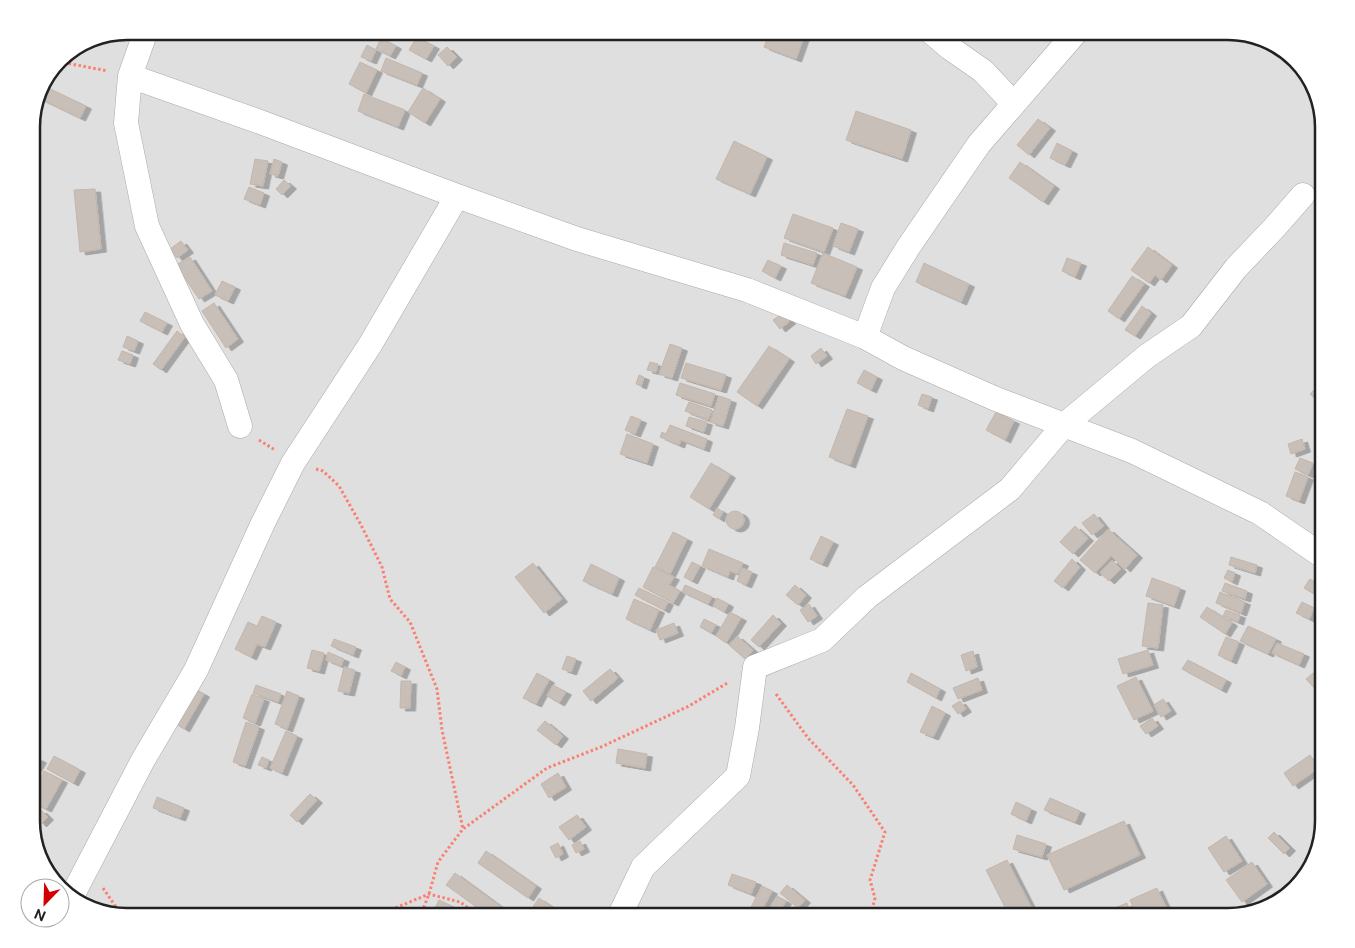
<svg xmlns="http://www.w3.org/2000/svg" width="1355" height="948" font-family="'Public Sans',sans-serif">
	<style>
		.residential { fill: #e0dfdf }
		.building { fill: #c7bfb8; stroke: #c4b6ab; filter: url(#shadow) }
		.lines { fill: none; stroke-linecap: round; stroke-linejoin: round }
		.street-casing { stroke: #a9a9a9; stroke-width: 25 }
		.path { stroke: #fa8072; stroke-width: 3; stroke-dasharray: 2.5 2.5; stroke-linecap: butt }
		.street { stroke: #fff; stroke-width: 24 }
		.rim { fill: none; stroke: #222; stroke-width: 2.5 }
	</style>
	<defs>
		<filter id="shadow"><feDropShadow dx="5.5" dy="3" stdDeviation="0" flood-color="#0004"/></filter>
	</defs>
	<rect width="100%" height="100%" fill="#f2efe9"/>
	<path class="residential" d="M127,31H1228L1286,51L1314,84L1324,127V821L1304,879L1271,907L1228,917H127L69,897L44,869L31,827V120L41,84L64,55Z"/>
	<path class="building" d="M770,31H806L796,59L764,47Z
		M417,37L434,46L426,59L409,50Z
		M381,38L396,46L390,56L376,49Z
		M367,45L376,50L371,61L361,57Z
		M447,47L457,57L448,66L438,55Z
		M386,58L422,73L417,85L381,71Z
		M360,62L377,70L366,93L349,84Z
		M44,86L86,106L80,118L38,98Z
		M423,88L440,99L425,123L408,112Z
		M364,94L405,110L398,127L358,111Z
		M856,111L911,130L902,159L846,140Z
		M1038,119L1050,128L1029,155L1017,145Z
		M734,141L767,157L750,194L716,179Z
		M1057,143L1072,151L1065,165L1050,158Z
		M255,159L268,161L263,186L250,184Z
		M274,159L282,162L278,176L270,174Z
		M1020,162L1054,186L1043,202L1009,178Z
		M284,180L291,186L282,195L276,189Z
		M249,187L264,193L260,205L244,199Z
		M95,189L101,249L80,252L74,190Z
		M793,214L833,228L824,252L784,238Z
		M841,223L858,229L849,252L833,246Z
		M181,241L188,250L177,258L170,249Z
		M784,243L817,253L813,265L781,255Z
		M1148,247L1172,265L1161,280L1155,275L1149,283L1131,270Z
		M823,253L857,267L845,296L811,283Z
		M190,257L212,291L199,299L176,265Z
		M1067,258L1081,263L1075,277L1062,271Z
		M768,260L781,266L775,278L762,271Z
		M924,263L969,284L961,302L916,282Z
		M1132,276L1144,284L1119,319L1108,311Z
		M222,281L235,287L228,301L215,295Z
		M214,303L238,339L226,348L202,311Z
		M1142,306L1151,313L1135,336L1125,330Z
		M145,312L167,323L162,332L140,321Z
		M783,313L790,321L780,329L773,320Z
		M177,331L185,337L161,370L153,364Z
		M127,336L138,341L134,351L123,347Z
		M670,344L682,348L672,378L659,374Z
		M769,346L789,359L757,406L737,392Z
		M821,348L827,356L816,364L811,356Z
		M122,351L133,355L130,364L118,360Z
		M650,362L658,364L656,372L647,370Z
		M686,363L726,375L721,390L681,378Z
		M864,370L877,377L871,390L857,383Z
		M639,375L644,377L641,386L636,384Z
		M1324,380V397L1318,402L1310,394Z
		M680,383L715,394L711,406L676,395Z
		M922,394L932,397L928,409L918,405Z
		M719,396L731,400L723,426L710,422Z
		M689,402L712,410L708,420L685,411Z
		M847,409L868,416L850,465L829,457Z
		M996,412L1014,421L1005,440L986,430Z
		M631,416L641,420L635,434L625,430Z
		M689,417L707,422L704,432L686,426Z
		M670,425L707,439L704,449L681,440L679,445L660,437L662,432L666,434Z
		M627,434L653,444L647,463L620,454Z
		M1302,439L1305,449L1291,454L1288,444Z
		M1300,458L1313,463L1308,475L1295,469Z
		M711,463L730,475L709,509L690,497Z
		M1295,472L1308,477L1299,501L1286,496Z
		M717,508L723,512L719,519L713,515Z
		M726 520a9 9 0 1 1 18 0a9 9 0 1 1-18 0Z
		M1094,514L1104,526L1092,535L1082,523Z
		M1075,526L1088,538L1073,554L1060,542Z
		M1108,529L1137,555L1125,569L1111,556L1095,573L1080,560Z
		M673,532L687,539L670,574L655,567Z
		M821,536L833,542L822,564L810,559Z
		M709,549L743,563L738,574L730,571L728,577L702,566Z
		M1231,557L1257,565L1255,573L1229,565Z
		M1072,559L1080,567L1063,588L1054,581Z
		M1112,560L1121,569L1109,581L1100,573Z
		M692,562L700,566L692,581L684,577Z
		M533,563L562,599L544,613L515,577Z
		M591,564L619,578L612,594L583,581Z
		M653,567L674,577L669,585L680,591L673,603L643,587Z
		M742,568L752,572L746,585L737,581Z
		M1228,570L1235,573L1232,582L1224,578Z
		M1152,578L1180,588L1174,606L1146,596Z
		M1310,579L1324,587V600L1304,588Z
		M1225,583L1247,591L1245,599L1222,591Z
		M685,585L712,597L708,604L682,592Z
		M795,585L806,595L798,605L786,595Z
		M639,588L668,602L664,610L635,595Z
		M1220,592L1245,602L1241,613L1216,603Z
		M717,598L728,604L724,612L713,606Z
		M634,599L659,610L650,630L626,619Z
		M1302,602L1314,608L1309,619L1296,613Z
		M1148,603L1163,605L1158,648L1142,646Z
		M809,604L817,616L808,622L800,610Z
		M1207,607L1232,623L1225,634L1200,617Z
		M1226,610L1240,615L1238,622L1223,616Z
		M730,612L741,618L726,643L716,636Z
		M773,615L781,623L759,647L751,640Z
		M262,616L276,622L265,647L257,644L251,657L235,649L248,622L257,626Z
		M704,619L716,625L711,633L700,627Z
		M674,623L678,633L660,640L656,630Z
		M1248,626L1276,639L1268,654L1240,641Z
		M737,636L753,650L745,659L729,645Z
		M1226,637L1239,642L1231,661L1218,655Z
		M334,639L356,647L353,655L331,646Z
		M1277,643L1304,654L1299,665L1272,653Z
		M312,650L324,653L319,671L307,668Z
		M1148,650L1153,665L1123,674L1118,659Z
		M973,651L977,667L966,671L961,655Z
		M328,652L344,659L341,666L326,660Z
		M567,656L576,659L571,672L562,669Z
		M1188,660L1226,680L1221,690L1182,669Z
		M396,662L405,667L401,676L391,671Z
		M1324,664V685L1317,691L1306,679Z
		M344,667L355,670L349,693L338,691Z
		M610,669L618,678L591,701L583,691Z
		M537,673L549,680L536,704L523,698Z
		M911,673L940,689L936,698L907,682Z
		M1136,677L1153,711L1134,720L1117,686Z
		M978,678L982,690L958,699L953,688Z
		M401,681H411L410,708H400Z
		M256,685L281,694L278,702L253,693Z
		M553,685L566,692L559,703L547,696Z
		M193,688L204,694L184,729L173,722Z
		M287,691L299,696L287,729L275,724Z
		M252,694L264,699L255,723L243,718Z
		M1163,699L1171,711L1161,717L1154,705Z
		M960,701L966,709L958,714L952,706Z
		M932,706L945,713L933,737L920,732Z
		M1152,718L1158,726L1146,734L1140,726Z
		M545,721L563,736L556,745L537,730Z
		M246,722L259,727L245,766L233,762Z
		M286,731L297,736L282,773L270,768Z
		M618,749L647,754L645,768L616,763Z
		M1324,752V767L1316,758Z
		M31,755L41,760L31,777Z
		M1310,755L1319,768L1293,786L1284,773Z
		M54,756L80,770L73,783L47,769Z
		M262,757L269,760L266,768L258,765Z
		M44,771L62,780L46,809L31,802V797Z
		M558,773L566,787L549,798L541,784Z
		M310,794L317,800L297,822L290,815Z
		M157,797L184,808L180,818L153,808Z
		M1050,798L1080,811L1075,822L1044,810Z
		M1016,802L1031,809L1026,821L1011,814Z
		M41,810L48,817L41,824L34,816Z
		M577,815L586,827L569,840L559,827Z
		M1124,821L1140,855L1064,890L1047,855Z
		M1274,832L1290,848L1284,854L1268,838Z
		M1017,835L1046,844L1042,857L1013,849Z
		M1226,836L1242,861L1224,872L1208,848Z
		M580,841L584,849L576,853L572,845Z
		M558,843L563,854L556,858L550,847Z
		M486,851L536,886L528,898L478,863Z
		M1007,860L1032,909L1015,917H1010L986,870Z
		M1252,862L1267,884L1242,902L1226,880Z
		M455,873L515,917H490L446,885Z
		M732,874L756,882L751,894L728,885Z
		M787,885L805,900L798,908L780,893Z
		M762,886L772,891L759,916L749,911Z
		M1157,888L1169,914L1163,917H1138L1130,900Z
		M777,896L786,901L777,917H764Z
		M539,898L566,917H526Z
		M439,900L467,913L466,917H448L434,910Z
		M1127,903L1132,917H1093Z"/>
	<g class="lines">
		<g class="street-casing">
			<path id="street" d="M146,31L130,76L126,123L147,226L192,324L226,380L240,426
				M930,31L950,48L983,71L1014,104
				M130,76L263,123L457,196L577,239L747,290L865,337L903,358L996,399L1132,451L1260,513L1324,557
				M865,337L883,288L909,246L979,144L1077,31
				M71,898L143,760L196,670L263,523L293,463L370,345L457,196
				M619,917L643,867L738,776L747,728L755,667L822,640L867,597L1010,489L1064,425L1147,356L1191,326L1236,268L1275,227L1303,195"/>
		</g>
		<path class="path" d="M59,61L66,63L108,71
			M259,440L275,450
			M316,469L323,471L339,486L361,525L382,567L390,599L410,622L437,689L442,730L463,829
			M776,694L808,738L853,785L885,832L870,880L875,898L870,917
			M103,888L116,907L115,913
			M378,917L383,913L429,894L460,902L481,917
			M420,917L429,894L438,862L463,829L547,768L601,747L689,706L729,682"/>
		<use href="#street" class="street"/>
	</g>
	<path d="M0 0H1355V948H0ZM127 40H1228A87 87 0 0 1 1315 127V821A87 87 0 0 1 1228 908H127A87 87 0 0 1 40 821V127A87 87 0 0 1 127 40Z" fill="#fff" fill-rule="evenodd"/>
	<path class="rim" d="M127 40H1228A87 87 0 0 1 1315 127V821A87 87 0 0 1 1228 908H127A87 87 0 0 1 40 821V127A87 87 0 0 1 127 40Z"/>
	<g transform="translate(45 903) rotate(203)"><circle r="24" fill="#ffffff" stroke="#a7a7a7"/>
	<path d="M0-4L9 19L0 12L-9 19Z" fill="#d40000"/>
	<text y="-8" font-size="14" font-weight="bold" text-anchor="middle" fill="#222222">N</text>
	</g>
</svg>
